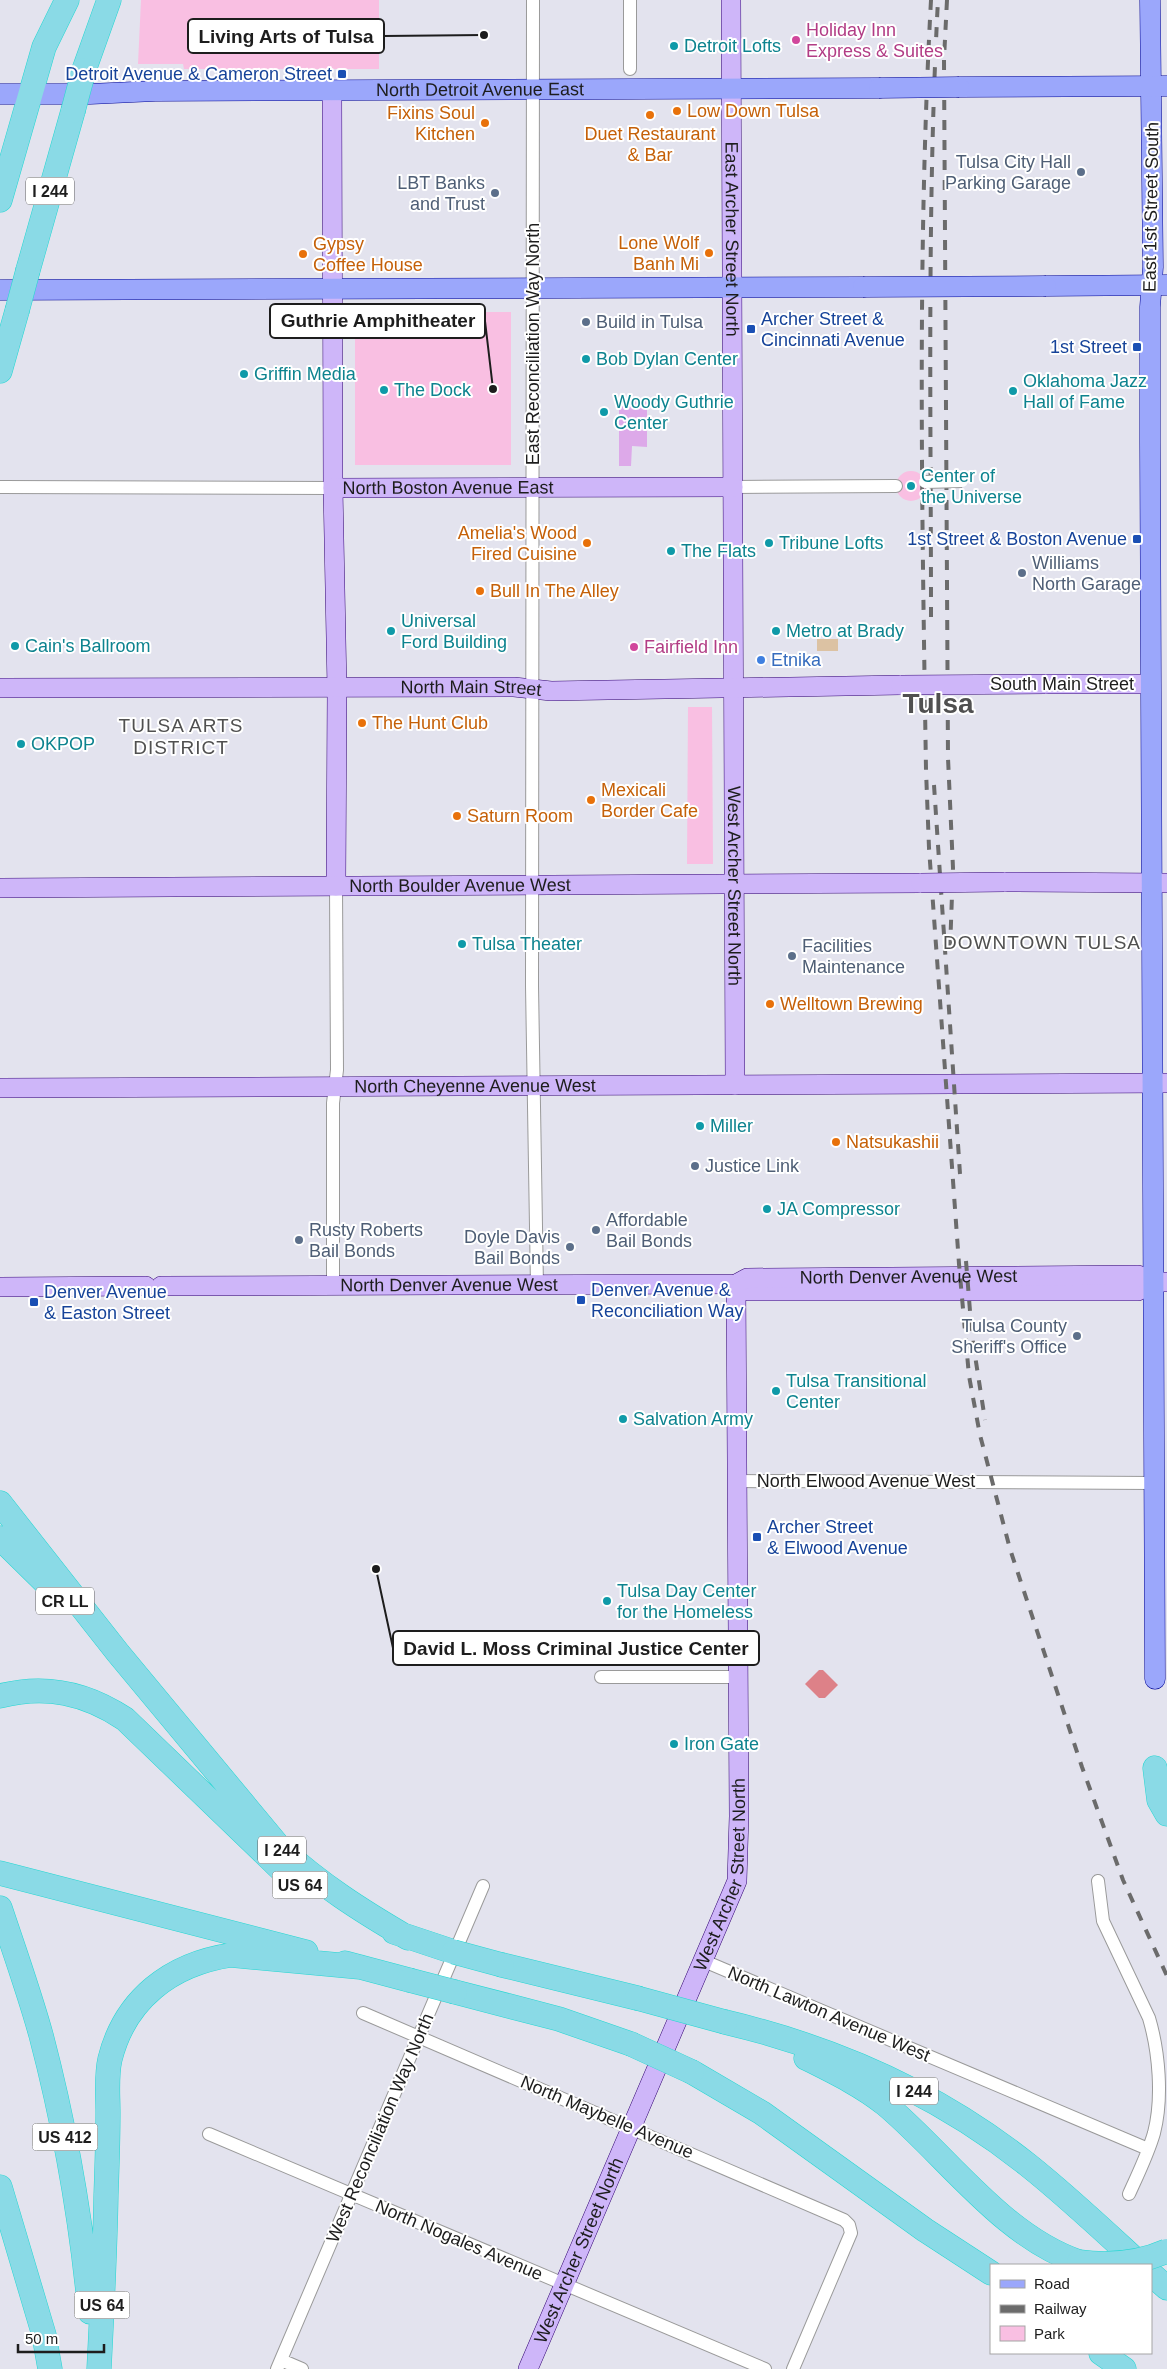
<svg xmlns="http://www.w3.org/2000/svg" width="1167" height="2369" font-family="Helvetica,sans-serif">
	<style>
		.grass { fill: #dda9e9 }
		.park { fill: #f9bfe2 }
		.pitch { fill: #dd8188 }
		.water { fill: #dcc2a3 }
		.lines { fill: none; stroke-linecap: round; stroke-linejoin: round }
		.street-casing { stroke: #9a9a9a; stroke-width: 14 }
		.secondary-casing { stroke: #330573; stroke-width: 20 }
		.primary-casing { stroke: #010495; stroke-width: 21 }
		.highway-casing { stroke: #25d7d2; stroke-width: 25 }
		.street { stroke: #fff; stroke-width: 12 }
		.secondary { stroke: #ceb6f9; stroke-width: 19 }
		.primary { stroke: #9ba7fb; stroke-width: 20 }
		.highway { stroke: #8adae6; stroke-width: 24 }
		.rail { stroke: #6b6b6b; stroke-width: 4; stroke-dasharray: 10 10; stroke-linecap: butt }
		.street-bridge-casing { stroke: #9a9a9a; stroke-width: 14; stroke-linecap: butt }
		.secondary-bridge-casing { stroke: #330573; stroke-width: 20; stroke-linecap: butt }
		.primary-bridge-casing { stroke: #010495; stroke-width: 21; stroke-linecap: butt }
		.highway-bridge-casing { stroke: #25d7d2; stroke-width: 25; stroke-linecap: butt }
		.street-bridge { stroke: #fff; stroke-width: 12 }
		.secondary-bridge { stroke: #ceb6f9; stroke-width: 19 }
		.primary-bridge { stroke: #9ba7fb; stroke-width: 20 }
		.highway-bridge { stroke: #8adae6; stroke-width: 24 }
		.hotel-dot { fill: #d1479c; stroke: #fff; stroke-width: 2 }
		.culture-dot { fill: #0f9aa8; stroke: #fff; stroke-width: 2 }
		.transit-dot { fill: #1a4fb4; stroke: #fff; stroke-width: 2 }
		.food-dot { fill: #e8710a; stroke: #fff; stroke-width: 2 }
		.service-dot { fill: #5c6f8a; stroke: #fff; stroke-width: 2 }
		.shop-dot { fill: #3f7fe0; stroke: #fff; stroke-width: 2 }
		.labels { text-anchor: middle; stroke-width: 4; stroke-linejoin: round; paint-order: stroke }
		.shield { fill: #fff; stroke: #616161; stroke-width: 1 }
		.shield-label { font-size: 16px; font-weight: bold; fill: #1d1d1d }
		.hotel-label { font-size: 18px; fill: #b23c85; stroke: #fff; text-anchor: start }
		.culture-label { font-size: 18px; fill: #0d838f; stroke: #fff; text-anchor: start }
		.transit-label { font-size: 18px; fill: #164399; stroke: #fff; text-anchor: start }
		.street-label { font-size: 18px; fill: #1d1d1d; stroke: #fff }
		.food-label { font-size: 18px; fill: #c56008; stroke: #fff; text-anchor: start }
		.service-label { font-size: 18px; fill: #4e5e75; stroke: #fff; text-anchor: start }
		.shop-label { font-size: 18px; fill: #366cbe; stroke: #fff; text-anchor: start }
		.neighbourhood-label { font-size: 19px; letter-spacing: 1px; fill: #505050; stroke: #fff }
		.town-label { font-size: 28px; font-weight: bold; fill: #505050; stroke: #fff }
		.leader { fill: none; stroke: #1d1d1d; stroke-width: 2 }
		.callout-dot { fill: #1d1d1d; stroke: #fff; stroke-width: 2 }
		.callout { fill: #fff; stroke: #1d1d1d; stroke-width: 2 }
		.callout-label { font-size: 19px; text-anchor: middle; font-weight: bold; fill: #1d1d1d }
	</style>
	<rect width="100%" height="100%" fill="#e3e3ee"/>
	<path class="grass" d="M647,398V447L632,446L631,466H619V399Z"/>
	<path class="park" d="M141,0H379V69H184L183,64H138Z
		M355,312H511V465H355Z
		M896 486a15 15 0 1 1 30 0a15 15 0 1 1-30 0Z
		M688,707H712L713,864H687Z"/>
	<path class="pitch" d="M819,1670H823L838,1685L825,1698H819L805,1684Z"/>
	<path class="water" d="M817,639H838V651H817Z"/>
	<g class="lines">
		<g class="street-casing">
			<path id="street" d="M533,0L532,986L537,1287
				M630,69V0
				M0,487L333,488
				M733,487L896,486
				M333,1286V1103L337,1070L336,886
				M737,1481L1154,1483
				M601,1677H739
				M1098,1881L1103,1921L1149,2018C1159,2052 1163,2098 1154,2133C1148,2154 1138,2174 1129,2194
				M704,1961L1148,2149
				M363,2013L844,2220L849,2225L851,2233L793,2369
				M209,2134L765,2369
				M281,2360L302,2369
				M277,2369L483,1886"/>
		</g>
		<g class="secondary-casing">
			<g id="secondary">
				<path id="s1" d="M731,0L735,1085"/>
				<path d="M332,90L333,488L337,688L336,886"/>
				<path id="s2" d="M333,488L733,487"/>
				<path d="M1045,684H1151"/>
				<path id="s3" d="M0,688L514,687L551,691L901,685"/>
				<path d="M1004,882L1167,883"/>
				<path id="s4" d="M0,888L921,883"/>
				<path id="s5" d="M0,1088L1167,1083"/>
				<path d="M736,1284L747,1291H1138L1154,1282"/>
				<path id="s6" d="M161,1286L736,1284L747,1278L1138,1275L1154,1282H1167"/>
				<path d="M0,1287L146,1286"/>
				<path id="s7" d="M528,2369L737,1881L739,1816L736,1284"/>
			</g>
		</g>
		<g class="primary-casing">
			<g id="primary">
				<path d="M1150,0L1153,267L1150,307V442L1155,1679"/>
				<path d="M959,87L1167,86"/>
				<path id="s8" d="M0,94H90L155,91L879,88"/>
				<path d="M1046,286L1167,285"/>
				<path d="M0,290L863,287"/>
			</g>
		</g>
		<g class="highway-casing">
			<path id="highway" d="M84,70L109,0
				M0,200L44,47L67,0
				M28,270L73,111
				M0,371L17,311
				M0,1503L118,1653L280,1848C321,1885 360,1910 408,1938
				M0,1538L52,1589
				M0,1696C46,1684 86,1693 125,1719L288,1876
				M1155,1768L1159,1800L1167,1814
				M0,1873L306,1952
				M0,1908C14,1950 29,1992 41,2035C65,2126 81,2218 90,2312
				M394,1932L454,1952
				M345,1963L409,1980
				M502,1965L637,1998
				M455,1992L559,2019L631,2044
				M725,2022C835,2048 939,2094 1028,2165C1067,2196 1104,2231 1141,2265
				M806,2058C834,2072 861,2085 885,2104C946,2155 1002,2236 1079,2262
				M692,2072L762,2113L925,2230L991,2273
				M0,2187L44,2335L50,2369
				M1151,2274L1167,2288
				M1101,2353L1124,2369
				M99,2369C102,2311 105,2253 106,2195C107,2167 108,2140 108,2112C108,2095 106,2076 110,2059C125,1999 171,1964 231,1955L360,1967"/>
		</g>
		<use href="#street" class="street"/>
		<use href="#secondary" class="secondary"/>
		<use href="#primary" class="primary"/>
		<use href="#highway" class="highway"/>
		<path class="rail" d="M931,0C917,256 922,514 926,770L929,848L959,1264L969,1376L980,1435L1010,1549L1082,1767L1123,1880L1167,1976
			M947,0L944,59L948,758L953,868L950,950
			M931,617C931,411 927,206 938,0
			M934,785L960,1174
			M966,1261L972,1336L985,1420"/>
		<g class="street-bridge-casing">
			<path id="street-bridge" d="M925,482L962,481"/>
		</g>
		<g class="secondary-bridge-casing">
			<path id="secondary-bridge" d="M901,685L1045,684
				M921,883L1004,882"/>
		</g>
		<g class="primary-bridge-casing">
			<path id="primary-bridge" d="M879,88L959,87
				M863,287L1046,286"/>
		</g>
		<g class="highway-bridge-casing">
			<path id="highway-bridge" d="M73,111L84,70
				M17,311L28,270
				M454,1952L502,1965
				M409,1980L455,1992
				M637,1998L725,2022
				M631,2044L692,2072
				M1079,2262C1110,2266 1138,2264 1167,2251"/>
		</g>
		<use href="#street-bridge" class="street-bridge"/>
		<use href="#secondary-bridge" class="secondary-bridge"/>
		<use href="#primary-bridge" class="primary-bridge"/>
		<use href="#highway-bridge" class="highway-bridge"/>
	</g>
	<g class="hotel-dot">
		<circle cx="796" cy="40" r="5"/>
		<circle cx="634" cy="647" r="5"/>
	</g>
	<g class="culture-dot">
		<circle cx="674" cy="46" r="5"/>
		<circle cx="586" cy="359" r="5"/>
		<circle cx="244" cy="374" r="5"/>
		<circle cx="384" cy="390" r="5"/>
		<circle cx="1013" cy="391" r="5"/>
		<circle cx="604" cy="412" r="5"/>
		<circle cx="911" cy="486" r="5"/>
		<circle cx="769" cy="543" r="5"/>
		<circle cx="671" cy="551" r="5"/>
		<circle cx="391" cy="631" r="5"/>
		<circle cx="776" cy="631" r="5"/>
		<circle cx="15" cy="646" r="5"/>
		<circle cx="21" cy="744" r="5"/>
		<circle cx="462" cy="944" r="5"/>
		<circle cx="700" cy="1126" r="5"/>
		<circle cx="767" cy="1209" r="5"/>
		<circle cx="776" cy="1391" r="5"/>
		<circle cx="623" cy="1419" r="5"/>
		<circle cx="607" cy="1601" r="5"/>
		<circle cx="674" cy="1744" r="5"/>
	</g>
	<g class="transit-dot">
		<rect x="337" y="69" width="10" height="10" rx="2.5"/>
		<rect x="746" y="324" width="10" height="10" rx="2.5"/>
		<rect x="1132" y="342" width="10" height="10" rx="2.5"/>
		<rect x="1132" y="534" width="10" height="10" rx="2.5"/>
		<rect x="576" y="1295" width="10" height="10" rx="2.5"/>
		<rect x="29" y="1297" width="10" height="10" rx="2.5"/>
		<rect x="752" y="1532" width="10" height="10" rx="2.5"/>
	</g>
	<g class="food-dot">
		<circle cx="677" cy="111" r="5"/>
		<circle cx="650" cy="115" r="5"/>
		<circle cx="485" cy="123" r="5"/>
		<circle cx="709" cy="253" r="5"/>
		<circle cx="303" cy="254" r="5"/>
		<circle cx="587" cy="543" r="5"/>
		<circle cx="480" cy="591" r="5"/>
		<circle cx="362" cy="723" r="5"/>
		<circle cx="591" cy="800" r="5"/>
		<circle cx="457" cy="816" r="5"/>
		<circle cx="770" cy="1004" r="5"/>
		<circle cx="836" cy="1142" r="5"/>
	</g>
	<g class="service-dot">
		<circle cx="1081" cy="172" r="5"/>
		<circle cx="495" cy="193" r="5"/>
		<circle cx="586" cy="322" r="5"/>
		<circle cx="1022" cy="573" r="5"/>
		<circle cx="792" cy="956" r="5"/>
		<circle cx="695" cy="1166" r="5"/>
		<circle cx="596" cy="1230" r="5"/>
		<circle cx="299" cy="1240" r="5"/>
		<circle cx="570" cy="1247" r="5"/>
		<circle cx="1077" cy="1336" r="5"/>
	</g>
	<circle class="shop-dot" cx="761" cy="660" r="5"/>
	<g class="labels">
		<g class="shield">
			<rect x="26" y="177.5" width="48" height="27" rx="4"/>
			<rect x="36" y="1587.5" width="58" height="27" rx="4"/>
			<rect x="258" y="1836.5" width="48" height="27" rx="4"/>
			<rect x="272.5" y="1871.5" width="55" height="27" rx="4"/>
			<rect x="890" y="2077.5" width="48" height="27" rx="4"/>
			<rect x="32.5" y="2123.5" width="65" height="27" rx="4"/>
			<rect x="74.5" y="2291.5" width="55" height="27" rx="4"/>
		</g>
		<g class="shield-label">
			<text x="50" y="197">I 244</text>
			<text x="65" y="1607">CR LL</text>
			<text x="282" y="1856">I 244</text>
			<text x="300" y="1891">US 64</text>
			<text x="914" y="2097">I 244</text>
			<text x="65" y="2143">US 412</text>
			<text x="102" y="2311">US 64</text>
		</g>
		<g class="hotel-label">
			<text x="806" y="36">Holiday Inn<tspan x="806" dy="21">Express &amp; Suites</tspan></text>
			<text x="644" y="653">Fairfield Inn</text>
		</g>
		<g class="culture-label">
			<text x="684" y="52">Detroit Lofts</text>
			<text x="596" y="365">Bob Dylan Center</text>
			<text x="254" y="380">Griffin Media</text>
			<text x="1023" y="387">Oklahoma Jazz<tspan x="1023" dy="21">Hall of Fame</tspan></text>
			<text x="394" y="396">The Dock</text>
			<text x="614" y="408">Woody Guthrie<tspan x="614" dy="21">Center</tspan></text>
			<text x="921" y="482">Center of<tspan x="921" dy="21">the Universe</tspan></text>
			<text x="779" y="549">Tribune Lofts</text>
			<text x="681" y="557">The Flats</text>
			<text x="401" y="627">Universal<tspan x="401" dy="21">Ford Building</tspan></text>
			<text x="786" y="637">Metro at Brady</text>
			<text x="25" y="652">Cain's Ballroom</text>
			<text x="31" y="750">OKPOP</text>
			<text x="472" y="950">Tulsa Theater</text>
			<text x="710" y="1132">Miller</text>
			<text x="777" y="1215">JA Compressor</text>
			<text x="786" y="1387">Tulsa Transitional<tspan x="786" dy="21">Center</tspan></text>
			<text x="633" y="1425">Salvation Army</text>
			<text x="617" y="1597">Tulsa Day Center<tspan x="617" dy="21">for the Homeless</tspan></text>
			<text x="684" y="1750">Iron Gate</text>
		</g>
		<g class="transit-label">
			<text x="332" y="80" text-anchor="end">Detroit Avenue &amp; Cameron Street</text>
			<text x="761" y="325">Archer Street &amp;<tspan x="761" dy="21">Cincinnati Avenue</tspan></text>
			<text x="1127" y="353" text-anchor="end">1st Street</text>
			<text x="1127" y="545" text-anchor="end">1st Street &amp; Boston Avenue</text>
			<text x="591" y="1296">Denver Avenue &amp;<tspan x="591" dy="21">Reconciliation Way</tspan></text>
			<text x="44" y="1298">Denver Avenue<tspan x="44" dy="21">&amp; Easton Street</tspan></text>
			<text x="767" y="1533">Archer Street<tspan x="767" dy="21">&amp; Elwood Avenue</tspan></text>
		</g>
		<g class="street-label">
			<text dy="6" stroke="none"><textPath href="#s8" startOffset="480">North Detroit Avenue East</textPath></text>
			<text transform="translate(1151 207) rotate(-89)" y="6">East 1st Street South</text>
			<text dy="6" stroke="none"><textPath href="#s1" startOffset="239">East Archer Street North</textPath></text>
			<text transform="translate(533 344) rotate(-90)" y="6">East Reconciliation Way North</text>
			<text dy="6" stroke="none"><textPath href="#s2" startOffset="115">North Boston Avenue East</textPath></text>
			<text x="1062" y="690">South Main Street</text>
			<text dy="6" stroke="none"><textPath href="#s3" startOffset="471">North Main Street</textPath></text>
			<text dy="6" stroke="none"><textPath href="#s4" startOffset="460">North Boulder Avenue West</textPath></text>
			<text dy="6" stroke="none"><textPath href="#s1" startOffset="886">West Archer Street North</textPath></text>
			<text dy="6" stroke="none"><textPath href="#s5" startOffset="475">North Cheyenne Avenue West</textPath></text>
			<text dy="6" stroke="none"><textPath href="#s6" startOffset="749">North Denver Avenue West</textPath></text>
			<text dy="6" stroke="none"><textPath href="#s6" startOffset="288">North Denver Avenue West</textPath></text>
			<text x="866" y="1487">North Elwood Avenue West</text>
			<text dy="6" stroke="none"><textPath href="#s7" startOffset="534">West Archer Street North</textPath></text>
			<text transform="translate(829 2014) rotate(23)" y="6">North Lawton Avenue West</text>
			<text transform="translate(607 2117) rotate(23)" y="6">North Maybelle Avenue</text>
			<text transform="translate(380 2128) rotate(-67)" y="6">West Reconciliation Way North</text>
			<text transform="translate(459 2240) rotate(23)" y="6">North Nogales Avenue</text>
			<text dy="6" stroke="none"><textPath href="#s7" startOffset="129">West Archer Street North</textPath></text>
		</g>
		<g class="food-label">
			<text x="687" y="117">Low Down Tulsa</text>
			<text x="475" y="119" text-anchor="end">Fixins Soul<tspan x="475" dy="21">Kitchen</tspan></text>
			<text x="650" y="140" text-anchor="middle">Duet Restaurant<tspan x="650" dy="21">&amp; Bar</tspan></text>
			<text x="699" y="249" text-anchor="end">Lone Wolf<tspan x="699" dy="21">Banh Mi</tspan></text>
			<text x="313" y="250">Gypsy<tspan x="313" dy="21">Coffee House</tspan></text>
			<text x="577" y="539" text-anchor="end">Amelia's Wood<tspan x="577" dy="21">Fired Cuisine</tspan></text>
			<text x="490" y="597">Bull In The Alley</text>
			<text x="372" y="729">The Hunt Club</text>
			<text x="601" y="796">Mexicali<tspan x="601" dy="21">Border Cafe</tspan></text>
			<text x="467" y="822">Saturn Room</text>
			<text x="780" y="1010">Welltown Brewing</text>
			<text x="846" y="1148">Natsukashii</text>
		</g>
		<g class="service-label">
			<text x="1071" y="168" text-anchor="end">Tulsa City Hall<tspan x="1071" dy="21">Parking Garage</tspan></text>
			<text x="485" y="189" text-anchor="end">LBT Banks<tspan x="485" dy="21">and Trust</tspan></text>
			<text x="596" y="328">Build in Tulsa</text>
			<text x="1032" y="569">Williams<tspan x="1032" dy="21">North Garage</tspan></text>
			<text x="802" y="952">Facilities<tspan x="802" dy="21">Maintenance</tspan></text>
			<text x="705" y="1172">Justice Link</text>
			<text x="606" y="1226">Affordable<tspan x="606" dy="21">Bail Bonds</tspan></text>
			<text x="309" y="1236">Rusty Roberts<tspan x="309" dy="21">Bail Bonds</tspan></text>
			<text x="560" y="1243" text-anchor="end">Doyle Davis<tspan x="560" dy="21">Bail Bonds</tspan></text>
			<text x="1067" y="1332" text-anchor="end">Tulsa County<tspan x="1067" dy="21">Sheriff's Office</tspan></text>
		</g>
		<g class="shop-label">
			<text x="771" y="666">Etnika</text>
		</g>
		<g class="neighbourhood-label">
			<text x="181" y="732">TULSA ARTS<tspan x="181" dy="22">DISTRICT</tspan></text>
			<text x="1042" y="949">DOWNTOWN TULSA</text>
		</g>
		<g class="town-label">
			<text x="938" y="713">Tulsa</text>
		</g>
	</g>
	<path class="leader" d="M484 35L384 36M493 389L485 321M376 1569L393 1648"/>
	<g class="callout-dot">
		<circle cx="484" cy="35" r="5"/>
		<circle cx="493" cy="389" r="5"/>
		<circle cx="376" cy="1569" r="5"/>
	</g>
	<g class="callout">
		<rect x="188" y="19" width="196" height="34" rx="5"/>
		<rect x="270" y="304" width="215" height="34" rx="5"/>
		<rect x="393" y="1631" width="366" height="34" rx="5"/>
	</g>
	<g class="callout-label">
		<text x="286" y="43">Living Arts of Tulsa</text>
		<text x="378" y="327">Guthrie Amphitheater</text>
		<text x="576" y="1655">David L. Moss Criminal Justice Center</text>
	</g>
	<rect x="990" y="2264" width="162" height="90" fill="#ffffff" stroke="#a5a5a5"/>
	<rect x="1000" y="2280" width="25" height="8" fill="#9ba7fb" stroke="#a5a5a5"/>
	<text x="1034" y="2289" font-size="15" fill="#1d1d1d">Road</text>
	<rect x="1000" y="2305" width="25" height="8" fill="#6b6b6b" stroke="#a5a5a5"/>
	<text x="1034" y="2314" font-size="15" fill="#1d1d1d">Railway</text>
	<rect x="1000" y="2326" width="25" height="15" fill="#f9bfe2" stroke="#a5a5a5"/>
	<text x="1034" y="2339" font-size="15" fill="#1d1d1d">Park</text>
	<path d="M18 2344v8h86v-8" fill="none" stroke="#1d1d1d" stroke-width="2.5"/>
	<text x="25" y="2344" font-size="15" fill="#1d1d1d" stroke="#ffffff" stroke-width="4" paint-order="stroke">50 m</text>
</svg>
